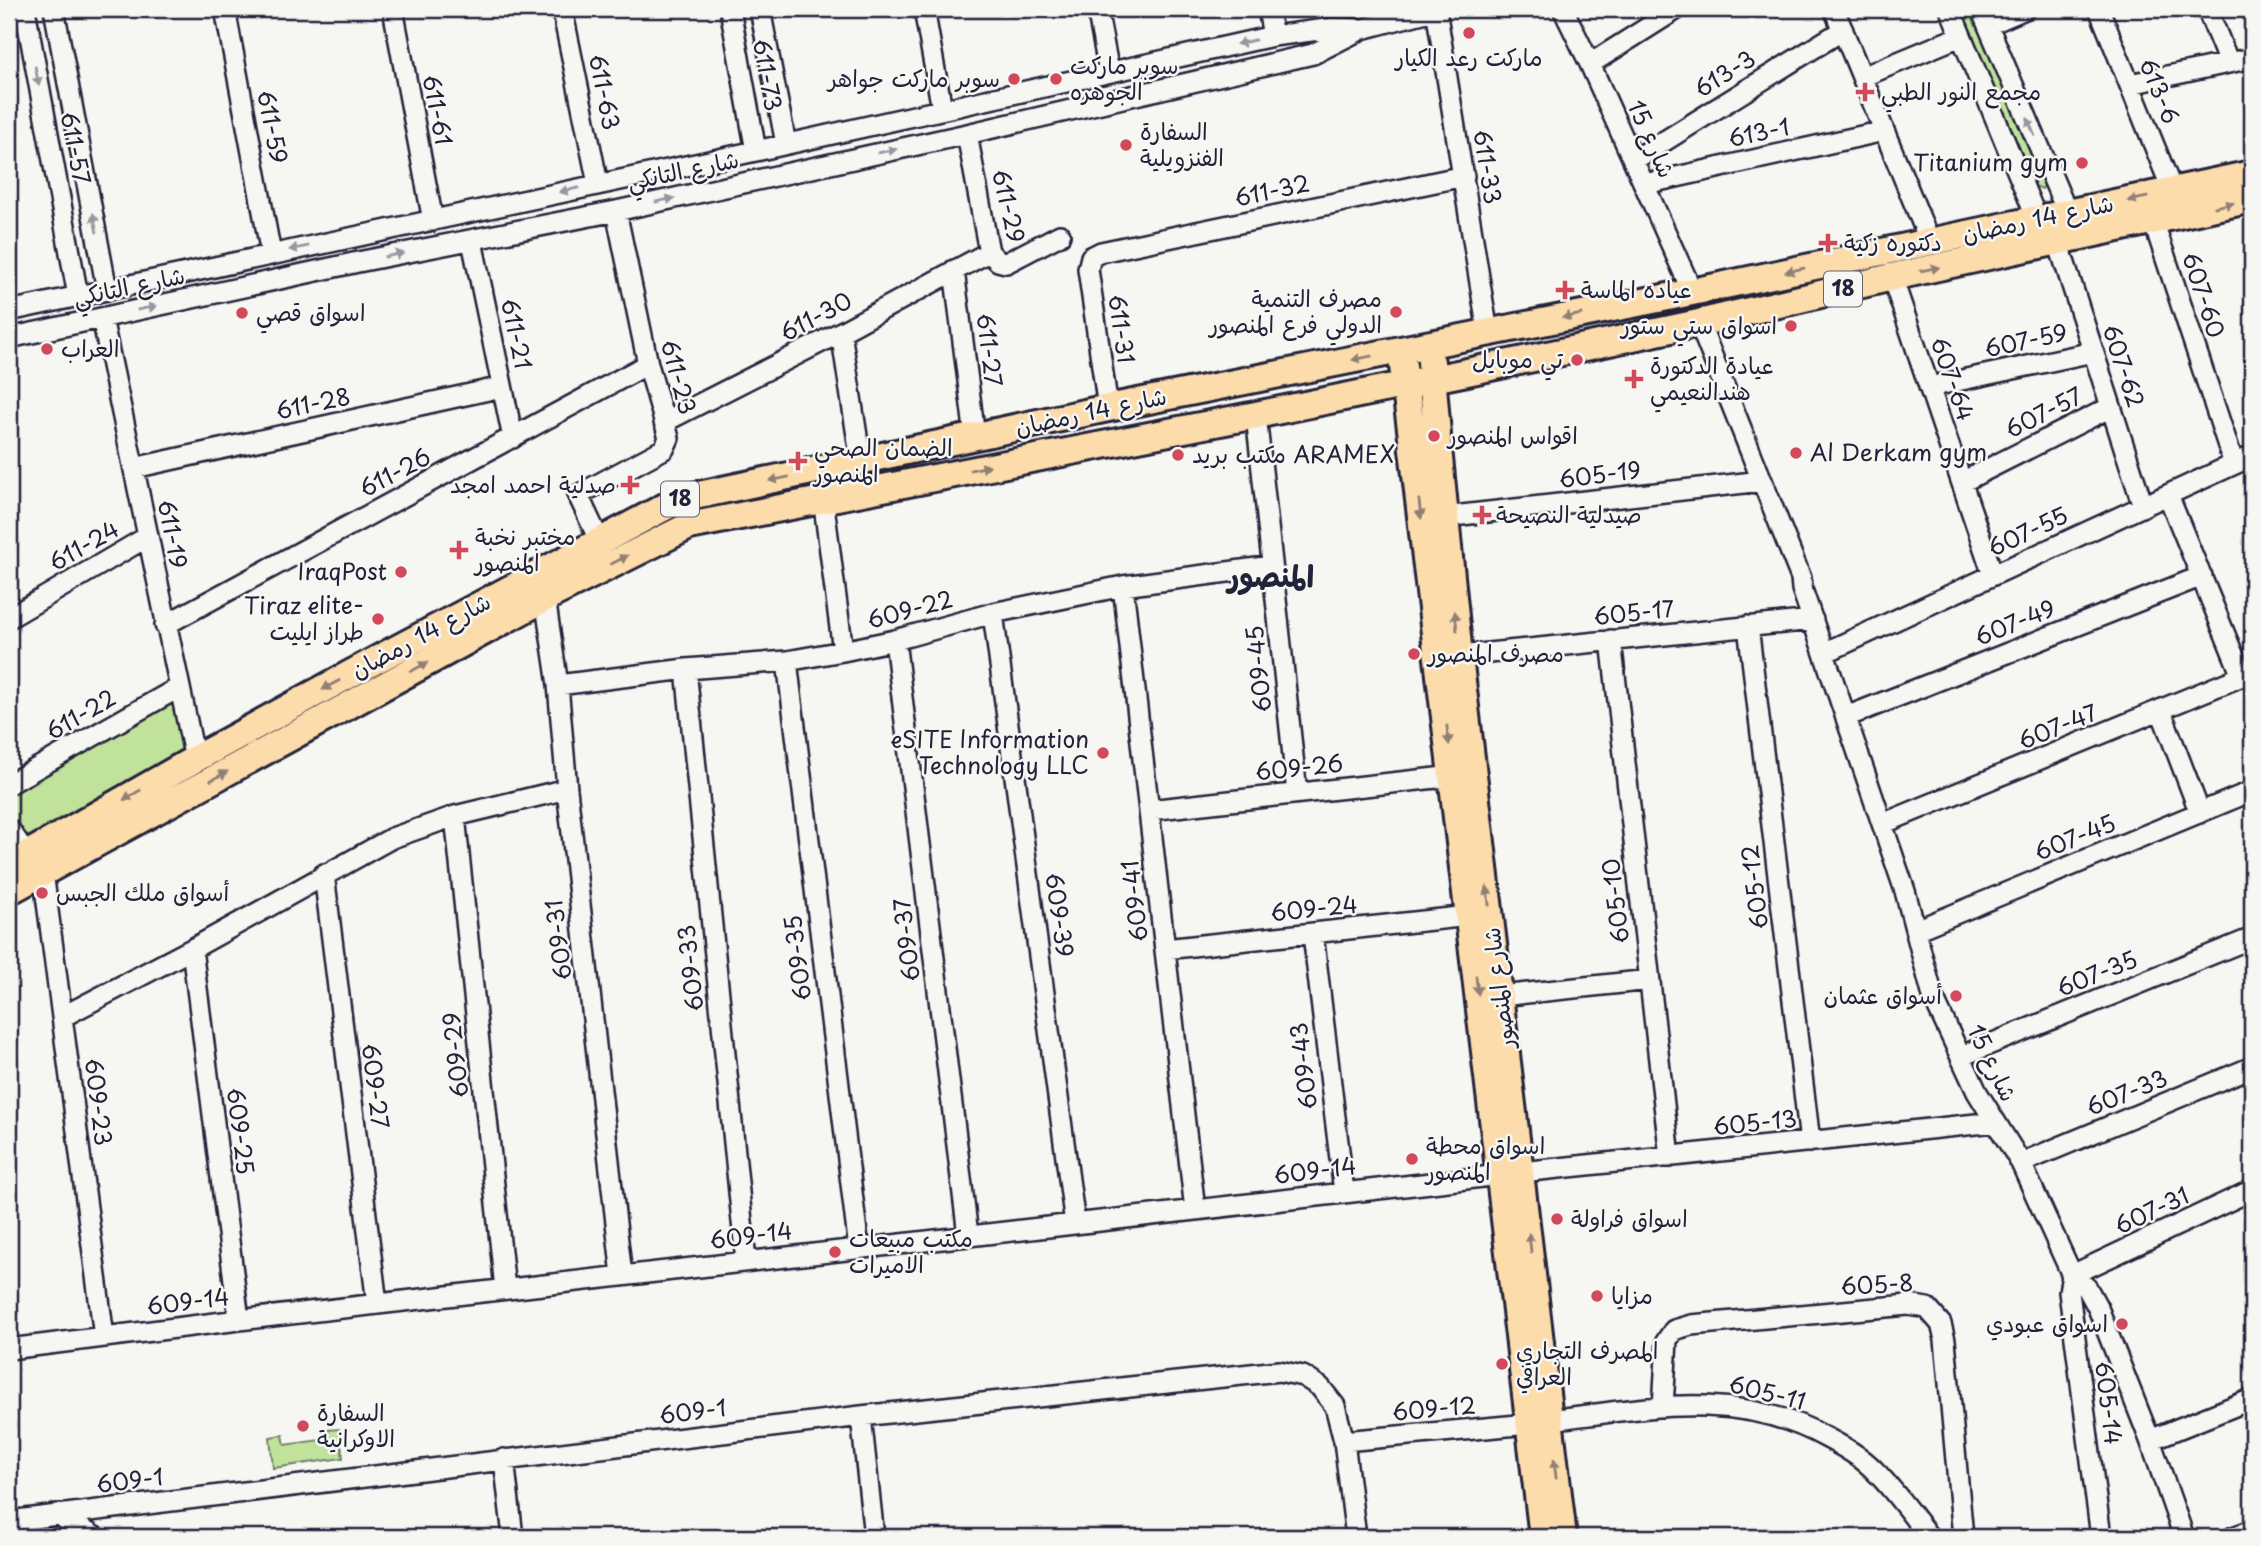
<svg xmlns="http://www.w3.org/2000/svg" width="2261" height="1546" font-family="'Playpen Sans','Playpen Sans Arabic',sans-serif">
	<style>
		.green { fill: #c0e29b; stroke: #71826b; stroke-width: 2 }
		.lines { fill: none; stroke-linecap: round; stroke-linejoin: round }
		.minor-casing { stroke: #22223b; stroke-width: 24 }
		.major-casing { stroke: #22223b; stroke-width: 32 }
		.minor { stroke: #f6f6f2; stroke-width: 19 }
		.major { stroke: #fddcac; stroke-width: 26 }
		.oneway { fill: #9797a0 }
		.oneway2 { fill: #907f74 }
		.poi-dot { fill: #d1495b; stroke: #f6f6f2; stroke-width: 2.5 }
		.labels { text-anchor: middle; stroke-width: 5; stroke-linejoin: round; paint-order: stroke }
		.shield { fill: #f6f6f2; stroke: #626272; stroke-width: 2 }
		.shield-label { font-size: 21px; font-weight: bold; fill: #22223b }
		.poi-label { font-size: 23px; fill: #22223b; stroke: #f6f6f2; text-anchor: start }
		.street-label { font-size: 23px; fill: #22223b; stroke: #f6f6f2 }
		.district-label { font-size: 30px; font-weight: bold; fill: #22223b; stroke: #f6f6f2 }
	</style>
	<rect width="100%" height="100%" fill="#f6f6f2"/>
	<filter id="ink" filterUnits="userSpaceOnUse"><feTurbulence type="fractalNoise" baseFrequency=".0143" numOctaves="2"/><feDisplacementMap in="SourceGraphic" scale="14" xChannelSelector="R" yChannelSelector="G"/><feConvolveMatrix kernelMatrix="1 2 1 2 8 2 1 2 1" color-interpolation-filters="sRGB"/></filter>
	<g filter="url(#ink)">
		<path class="green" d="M1962,9H1973L2045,183L2042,189L2035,186Z
			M169,701L175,708L184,749L26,839L9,820V793Z
			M339,1429L343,1458L273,1468L270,1437L283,1435L285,1445L328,1439V1430Z"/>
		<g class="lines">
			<g class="minor-casing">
				<path id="minor" d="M25,9L78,296
					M54,9L107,290
					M225,9L271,254
					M393,9L433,221
					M562,9L598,184
					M730,9L756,151
					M760,9L786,144
					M924,9L942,109
					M1097,9L1109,72
					M1268,9L1273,36
					M1436,9L1488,333
					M1563,9L1590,64L1692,291
					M1834,9L1930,242
					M1950,9L2037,219
					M1981,9L2067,212
					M2099,9L2173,192
					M2207,9L2229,63
					M1988,25L2025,9
					M1590,64L1677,9
					M1862,77L1961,36
					M2130,84L2252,58
					M967,134L989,252L998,261L1006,263L1060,235
					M1634,160L1843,30
					M1645,184L1884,131
					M2153,220L2234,464
					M472,241L513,438
					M2058,242L2143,506
					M954,270L975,437
					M1892,277L1993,575
					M9,311L756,151L1273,36L1334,28L1362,29
					M102,318L195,759
					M1699,323L1801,578L1802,589L1905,891L1933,997L1977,1092L2021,1163L2072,1275L2087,1288L2098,1308L2150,1440L2184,1537
					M841,332L861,462
					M9,338L358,262L616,211L967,134L1313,54L1362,29L1438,9
					M1929,387L2093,352
					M1108,408L1088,269L1091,257L1101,252L1464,176
					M1256,415L1297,793
					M664,422L841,332L989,252
					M134,468L502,387
					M1962,482L2111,407
					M2168,495L2242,676
					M823,498L843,651
					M1444,517L1762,481
					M600,542L578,495L664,449L669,438L648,364L616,211
					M1123,586L1195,1210
					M545,598L558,685L567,789L622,1276
					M993,613L1075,1224
					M9,618L147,537
					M165,625L648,364
					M1748,626L1810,1142
					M895,640L968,1235
					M1611,640L1670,1157
					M1824,653L2252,456
					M1459,656L1813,620
					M787,661L859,1249
					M686,669L746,1261
					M558,685L686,669L787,661L843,651L895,640L993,613L1123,586L1272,566
					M2161,711L2200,813
					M1846,717L2202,576
					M9,784L178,688
					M1149,810L1454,776
					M455,816L505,1289
					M1882,824L2252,672
					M9,829L27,855
					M43,872L104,1337
					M324,874L377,1304
					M1916,930L2252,791
					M1313,934L1344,1192
					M192,949L239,1320
					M1165,949L1469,916
					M1500,996L1650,980
					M62,1017L192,949L392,838L455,816L567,789
					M1961,1056L2252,938
					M2021,1163L2252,1067
					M1521,1172L1995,1122
					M9,1349L239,1320L1500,1175
					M1663,1407L1667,1340L1674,1330L1691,1325L1908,1305L1927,1308L1941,1324L1945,1340L1963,1537
					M861,1416L874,1537
					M1550,1420C1647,1408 1737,1388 1827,1438C1844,1447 1862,1457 1875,1471C1895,1491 1912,1515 1929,1537
					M2150,1440L2252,1399
					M1344,1441L1529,1424
					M504,1459L513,1537
					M57,1514L95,1537
					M9,1521L861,1416L1279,1371L1303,1376L1320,1387L1335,1406L1344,1441L1356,1537
					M2101,1537L2069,1292L2072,1275L2252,1190
					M2233,1537L2252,1530"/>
			</g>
			<g class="major-casing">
				<path id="major" d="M1431,362L1437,434
					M1403,366L1412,437
					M1437,438L1459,656L1563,1537
					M1412,441L1543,1537
					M9,865L195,759L376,660L680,499L1108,408L1668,297L2252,174
					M9,891L545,598L689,526L1256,415L1467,372L1699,323L1892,277L2252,199"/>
			</g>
			<use href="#minor" class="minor"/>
			<use href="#major" class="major"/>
		</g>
		<defs><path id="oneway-solid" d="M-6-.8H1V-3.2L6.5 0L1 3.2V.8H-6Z" transform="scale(1.75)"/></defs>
		<g class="oneway">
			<use href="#oneway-solid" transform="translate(1246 42) rotate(167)"/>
			<use href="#oneway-solid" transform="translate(37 76) rotate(79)"/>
			<use href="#oneway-solid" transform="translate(2031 127) rotate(-113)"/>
			<use href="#oneway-solid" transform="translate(887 151) rotate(-12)"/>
			<use href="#oneway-solid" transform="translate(569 190) rotate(167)"/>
			<use href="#oneway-solid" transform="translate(665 200) rotate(-12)"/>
			<use href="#oneway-solid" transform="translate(95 223) rotate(-101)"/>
			<use href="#oneway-solid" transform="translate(299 248) rotate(169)"/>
			<use href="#oneway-solid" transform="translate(394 255) rotate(-11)"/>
			<use href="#oneway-solid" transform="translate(147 308) rotate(-12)"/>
		</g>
		<g class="oneway2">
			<use href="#oneway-solid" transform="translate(2138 199) rotate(169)"/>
			<use href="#oneway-solid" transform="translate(2224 205) rotate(-12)"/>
			<use href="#oneway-solid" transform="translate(1930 269) rotate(-12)"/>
			<use href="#oneway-solid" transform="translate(1795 270) rotate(168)"/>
			<use href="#oneway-solid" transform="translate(1572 316) rotate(169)"/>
			<use href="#oneway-solid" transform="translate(1362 358) rotate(169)"/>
			<use href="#oneway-solid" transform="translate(980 468) rotate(-11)"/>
			<use href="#oneway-solid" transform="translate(779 479) rotate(168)"/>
			<use href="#oneway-solid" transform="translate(1420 509) rotate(83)"/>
			<use href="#oneway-solid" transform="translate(619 560) rotate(-27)"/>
			<use href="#oneway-solid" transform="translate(1456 621) rotate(-96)"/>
			<use href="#oneway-solid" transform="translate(419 667) rotate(-29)"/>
			<use href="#oneway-solid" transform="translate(331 685) rotate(151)"/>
			<use href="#oneway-solid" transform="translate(1448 735) rotate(83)"/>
			<use href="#oneway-solid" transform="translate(219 776) rotate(-29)"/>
			<use href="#oneway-solid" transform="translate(132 795) rotate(150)"/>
			<use href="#oneway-solid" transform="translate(1488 896) rotate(-97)"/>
			<use href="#oneway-solid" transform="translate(1477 985) rotate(83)"/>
			<use href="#oneway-solid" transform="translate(1530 1243) rotate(-97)"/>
			<use href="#oneway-solid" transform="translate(1555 1469) rotate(-97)"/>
		</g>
	</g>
	<g class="poi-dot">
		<circle cx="1469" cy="33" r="7"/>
		<circle cx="1014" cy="79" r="7"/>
		<circle cx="1056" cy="79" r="7"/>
		<path d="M1861.5 81.5h7v7h7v7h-7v7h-7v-7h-7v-7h7z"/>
		<circle cx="1126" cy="145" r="7"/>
		<circle cx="2082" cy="163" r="7"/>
		<path d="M1824.5 232.5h7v7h7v7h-7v7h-7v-7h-7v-7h7z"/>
		<path d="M1561.5 279.5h7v7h7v7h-7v7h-7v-7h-7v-7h7z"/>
		<circle cx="1396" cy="312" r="7"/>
		<circle cx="242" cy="313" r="7"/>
		<circle cx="1791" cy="326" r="7"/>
		<circle cx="47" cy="349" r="7"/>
		<circle cx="1577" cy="360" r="7"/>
		<path d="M1630.5 368.5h7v7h7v7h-7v7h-7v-7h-7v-7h7z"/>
		<circle cx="1434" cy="436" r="7"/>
		<circle cx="1796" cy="453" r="7"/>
		<circle cx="1178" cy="455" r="7"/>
		<path d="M794.5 450.5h7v7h7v7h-7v7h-7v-7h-7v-7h7z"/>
		<path d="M626.5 474.5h7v7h7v7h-7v7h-7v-7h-7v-7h7z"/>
		<path d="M1478.5 504.5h7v7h7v7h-7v7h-7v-7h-7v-7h7z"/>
		<path d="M455.5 539.5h7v7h7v7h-7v7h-7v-7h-7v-7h7z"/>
		<circle cx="401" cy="572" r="7"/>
		<circle cx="378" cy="619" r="7"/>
		<circle cx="1414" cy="654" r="7"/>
		<circle cx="1103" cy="753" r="7"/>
		<circle cx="42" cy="893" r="7"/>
		<circle cx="1956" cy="996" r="7"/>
		<circle cx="1412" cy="1159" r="7"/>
		<circle cx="1557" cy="1219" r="7"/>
		<circle cx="835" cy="1252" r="7"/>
		<circle cx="1597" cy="1296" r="7"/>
		<circle cx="2122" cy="1324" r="7"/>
		<circle cx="1502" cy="1364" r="7"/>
		<circle cx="303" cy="1426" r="7"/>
	</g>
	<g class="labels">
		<g class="shield">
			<rect x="1824" y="271.5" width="38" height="35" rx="5"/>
			<rect x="661" y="481.5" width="38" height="35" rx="5"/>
		</g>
		<g class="shield-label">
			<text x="1843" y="296">18</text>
			<text x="680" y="506">18</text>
		</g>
		<g class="poi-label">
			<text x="1469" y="66" text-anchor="middle">ماركت رعد الكيار</text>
			<text x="1070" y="74">سوبر ماركت<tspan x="1070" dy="26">الجوهره</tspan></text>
			<text x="1000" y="87" text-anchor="end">سوبر ماركت جواهر</text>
			<text x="1881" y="100">مجمع النور الطبي</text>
			<text x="1140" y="140">السفارة<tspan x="1140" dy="26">الفنزويلية</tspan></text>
			<text x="2068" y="171" text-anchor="end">Titanium gym</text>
			<text x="1844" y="251">دكتوره زكية</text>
			<text x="1581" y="298">عياده الماسة</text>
			<text x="1382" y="307" text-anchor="end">مصرف التنمية<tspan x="1382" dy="26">الدولي فرع المنصور</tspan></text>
			<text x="256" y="321">اسواق قصي</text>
			<text x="1777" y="334" text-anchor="end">اسواق ستي ستور</text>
			<text x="61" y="357">العراب</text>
			<text x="1563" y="368" text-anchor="end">تي موبايل</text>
			<text x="1650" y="374">عيادة الدكتورة<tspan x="1650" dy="26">هندالنعيمي</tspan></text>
			<text x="1448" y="444">اقواس المنصور</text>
			<text x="814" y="456">الضمان الصحي<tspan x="814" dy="26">المنصور</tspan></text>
			<text x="1810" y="461">Al Derkam gym</text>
			<text x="1192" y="463">مكتب بريد ARAMEX</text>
			<text x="616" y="493" text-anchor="end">صدلية احمد امجد</text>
			<text x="1496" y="523">صيدلية النصيحة</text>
			<text x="475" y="545">مختبر نخبة<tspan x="475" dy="26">المنصور</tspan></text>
			<text x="387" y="580" text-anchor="end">IraqPost</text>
			<text x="364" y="614" text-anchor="end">Tiraz elite-<tspan x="364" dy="26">طراز ايليت</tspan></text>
			<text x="1428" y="662">مصرف المنصور</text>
			<text x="1089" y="748" text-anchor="end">eSITE Information<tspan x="1089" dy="26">Technology LLC</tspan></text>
			<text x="56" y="901">أسواق ملك الجبس</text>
			<text x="1942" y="1004" text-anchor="end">أسواق عثمان</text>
			<text x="1426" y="1154">اسواق محطة<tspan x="1426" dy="26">المنصور</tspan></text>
			<text x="1571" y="1227">اسواق فراولة</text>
			<text x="849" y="1247">مكتب مبيعات<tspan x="849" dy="26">الاميرات</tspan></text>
			<text x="1611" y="1304">مزايا</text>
			<text x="2108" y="1332" text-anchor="end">اسواق عبودي</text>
			<text x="1516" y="1359">المصرف التجاري<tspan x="1516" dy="26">العراقي</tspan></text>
			<text x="317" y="1421">السفارة<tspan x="317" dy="26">الاوكرانية</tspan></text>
		</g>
		<g class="street-label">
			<text transform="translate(1725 74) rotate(-32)" y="8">613-3</text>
			<text transform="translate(767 75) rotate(80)" y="8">611-73</text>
			<text transform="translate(2159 91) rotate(68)" y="8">613-6</text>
			<text transform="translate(604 92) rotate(79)" y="8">611-63</text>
			<text transform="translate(437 110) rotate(79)" y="8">611-61</text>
			<text transform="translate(272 127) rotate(79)" y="8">611-59</text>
			<text transform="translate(1759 133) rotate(-12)" y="8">613-1</text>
			<text transform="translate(1651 139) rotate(66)" y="8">شارع 15</text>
			<text transform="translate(75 148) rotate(79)" y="8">611-57</text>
			<text transform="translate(1487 167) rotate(81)" y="8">611-33</text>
			<text transform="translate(683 171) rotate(-12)" y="8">شارع التانكي</text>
			<text transform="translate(1272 191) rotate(-12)" y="8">611-32</text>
			<text transform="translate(1008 206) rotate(77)" y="8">611-29</text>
			<text transform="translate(2038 219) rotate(-12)" y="8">شارع 14 رمضان</text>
			<text transform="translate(129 287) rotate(-12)" y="8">شارع التانكي</text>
			<text transform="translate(2203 295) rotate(72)" y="8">607-60</text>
			<text transform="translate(816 317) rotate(-28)" y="8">611-30</text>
			<text transform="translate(1121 329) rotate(82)" y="8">611-31</text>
			<text transform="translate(516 334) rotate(78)" y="8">611-21</text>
			<text transform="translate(2026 341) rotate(-12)" y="8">607-59</text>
			<text transform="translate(989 350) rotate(83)" y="8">611-27</text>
			<text transform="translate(2123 366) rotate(72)" y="8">607-62</text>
			<text transform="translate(678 377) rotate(75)" y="8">611-23</text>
			<text transform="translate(1952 379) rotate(71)" y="8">607-64</text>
			<text transform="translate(313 404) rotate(-12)" y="8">611-28</text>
			<text transform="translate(1091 412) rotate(-12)" y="8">شارع 14 رمضان</text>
			<text transform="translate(2044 413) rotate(-27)" y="8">607-57</text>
			<text transform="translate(395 473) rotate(-28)" y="8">611-26</text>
			<text transform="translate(1600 475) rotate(-7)" y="8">605-19</text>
			<text transform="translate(2028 532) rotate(-25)" y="8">607-55</text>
			<text transform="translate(172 534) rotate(79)" y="8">611-19</text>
			<text transform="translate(84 546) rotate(-30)" y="8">611-24</text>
			<text transform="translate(910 610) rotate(-15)" y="8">609-22</text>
			<text transform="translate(1634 613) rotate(-6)" y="8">605-17</text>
			<text transform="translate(2015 623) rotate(-22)" y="8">607-49</text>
			<text transform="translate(421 636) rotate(-28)" y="8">شارع 14 رمضان</text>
			<text transform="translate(1259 669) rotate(-96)" y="8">609-45</text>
			<text transform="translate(81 715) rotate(-30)" y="8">611-22</text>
			<text transform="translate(2058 727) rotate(-22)" y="8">607-47</text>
			<text transform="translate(1299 768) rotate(-6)" y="8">609-26</text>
			<text transform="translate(2075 838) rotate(-22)" y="8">607-45</text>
			<text transform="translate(1755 887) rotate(-97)" y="8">605-12</text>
			<text transform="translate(1135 901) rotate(-97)" y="8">609-41</text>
			<text transform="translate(1616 901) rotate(-97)" y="8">605-10</text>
			<text transform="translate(1314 909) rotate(-6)" y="8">609-24</text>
			<text transform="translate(1059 915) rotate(82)" y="8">609-39</text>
			<text transform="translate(559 940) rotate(-97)" y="8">609-31</text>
			<text transform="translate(907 940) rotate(-97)" y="8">609-37</text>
			<text transform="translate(798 958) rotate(-97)" y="8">609-35</text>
			<text transform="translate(691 968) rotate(-96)" y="8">609-33</text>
			<text transform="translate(2097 974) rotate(-22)" y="8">607-35</text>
			<text transform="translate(1499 988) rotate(-97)" y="8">شارع المنصور</text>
			<text transform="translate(456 1055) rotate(-96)" y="8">609-29</text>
			<text transform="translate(1992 1063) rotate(64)" y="8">شارع 15</text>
			<text transform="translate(1304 1066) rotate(-97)" y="8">609-43</text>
			<text transform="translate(375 1086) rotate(83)" y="8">609-27</text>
			<text transform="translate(2127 1093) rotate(-22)" y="8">607-33</text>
			<text transform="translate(98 1102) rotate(83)" y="8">609-23</text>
			<text transform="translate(1755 1123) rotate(-6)" y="8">605-13</text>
			<text transform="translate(240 1131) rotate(83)" y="8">609-25</text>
			<text transform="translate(1315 1171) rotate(-7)" y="8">609-14</text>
			<text transform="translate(2152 1211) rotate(-25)" y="8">607-31</text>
			<text transform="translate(751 1236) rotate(-7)" y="8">609-14</text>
			<text transform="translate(1877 1285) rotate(-3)" y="8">605-8</text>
			<text transform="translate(188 1302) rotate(-7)" y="8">609-14</text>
			<text transform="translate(1767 1393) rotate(14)" y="8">605-11</text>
			<text transform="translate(2108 1403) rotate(83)" y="8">605-14</text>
			<text transform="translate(1434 1409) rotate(-5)" y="8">609-12</text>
			<text transform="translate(693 1412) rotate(-7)" y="8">609-1</text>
			<text transform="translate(130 1481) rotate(-7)" y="8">609-1</text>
		</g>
		<g class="district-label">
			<text x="1271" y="587">المنصور</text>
		</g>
	</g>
	<rect width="2261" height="1546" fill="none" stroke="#f6f6f2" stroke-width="35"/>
	<rect x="18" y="18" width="2226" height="1511" fill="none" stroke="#22223b" stroke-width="2.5" filter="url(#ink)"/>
</svg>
